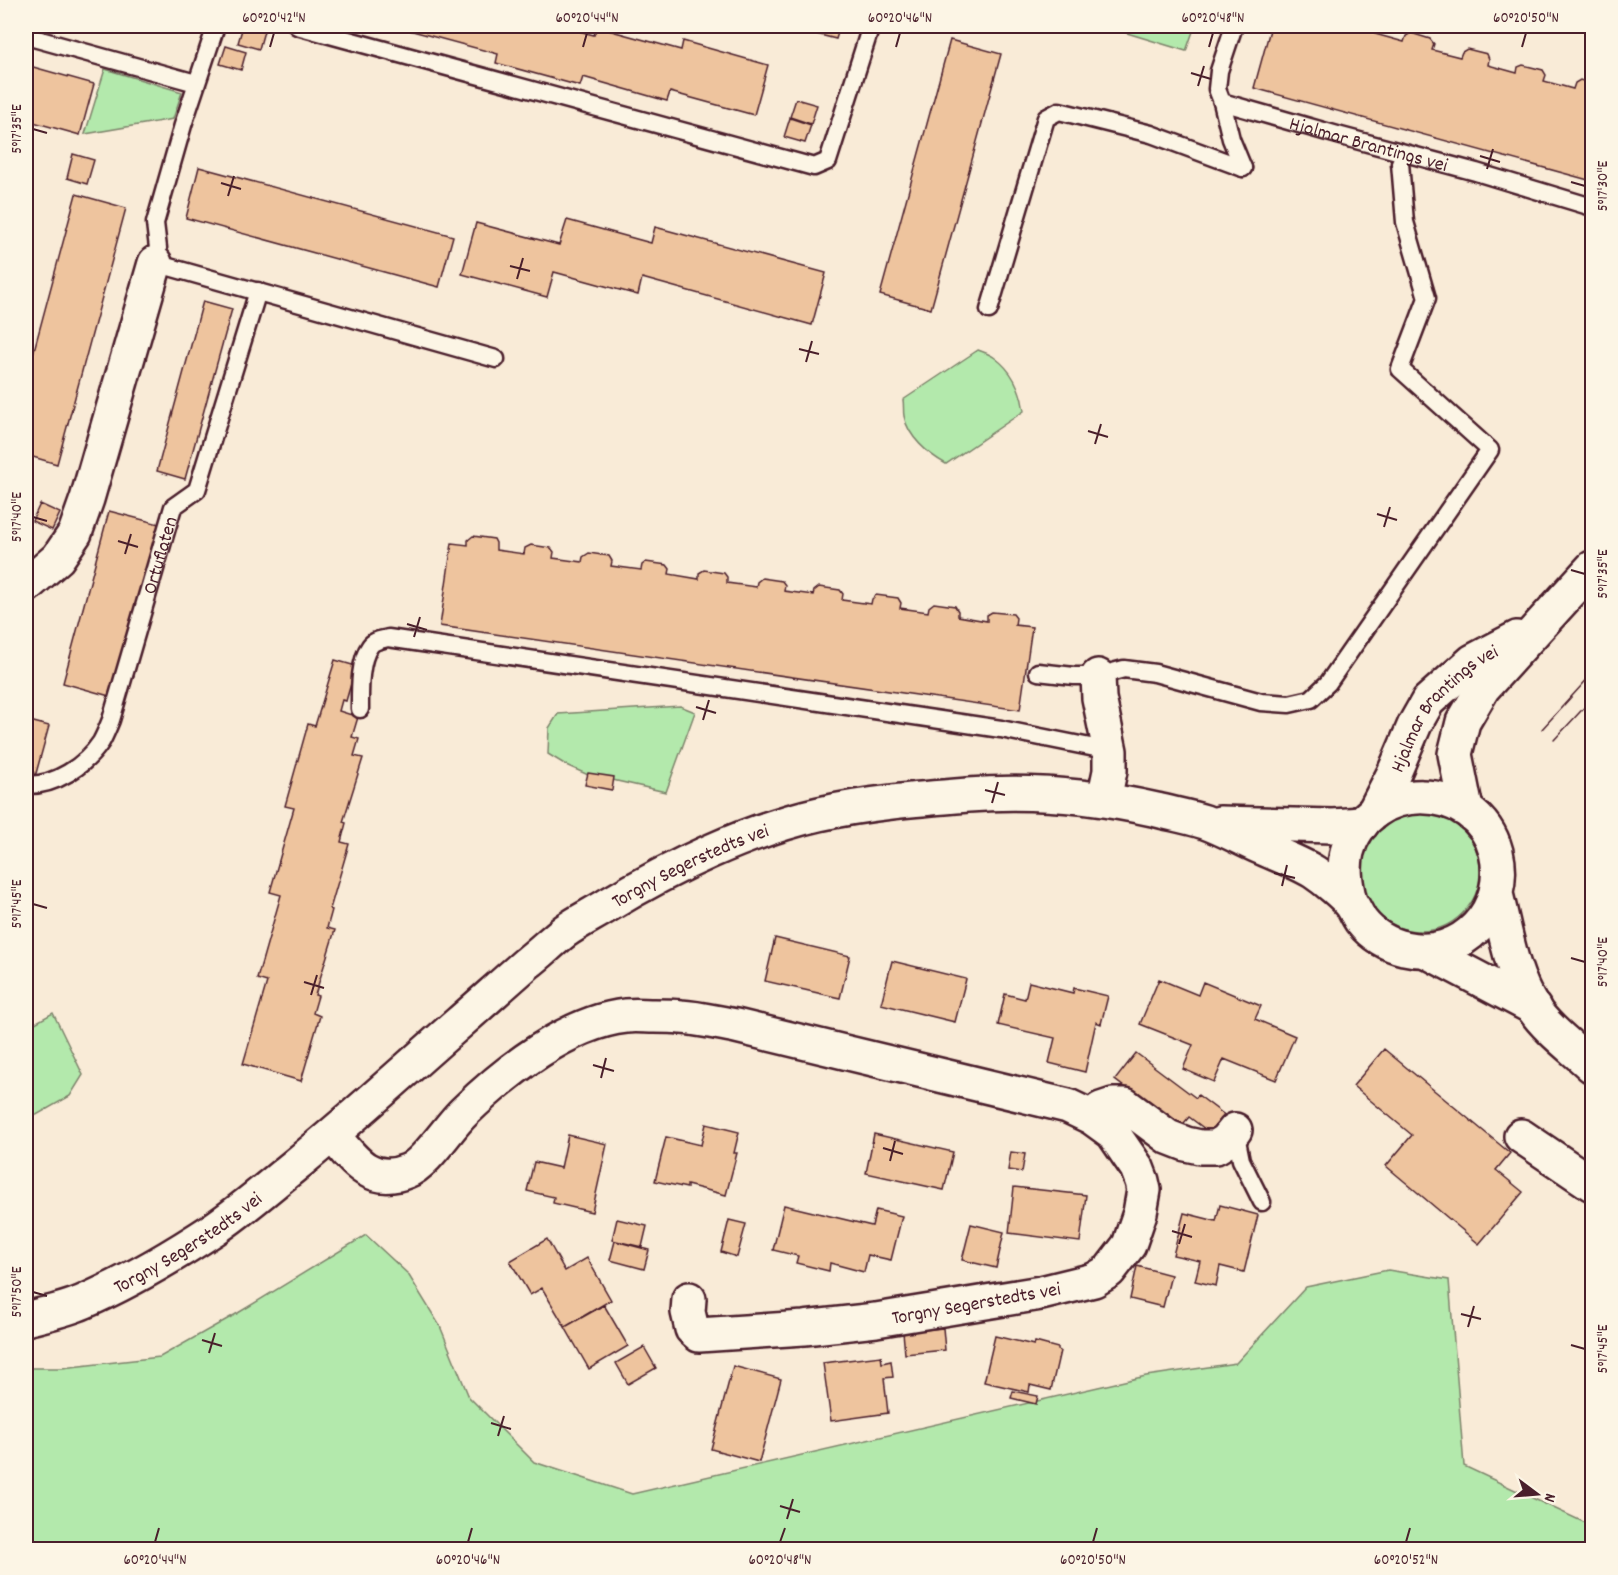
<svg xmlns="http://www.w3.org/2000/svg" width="1618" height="1575" font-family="Dekko,sans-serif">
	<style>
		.green { fill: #b3e9ac; stroke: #7e846c; stroke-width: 1.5 }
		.building { fill: #eec49e; stroke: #4a1f2b; stroke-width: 1.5 }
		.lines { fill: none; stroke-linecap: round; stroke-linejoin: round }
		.service-casing { stroke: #4a1f2b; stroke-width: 21 }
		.minor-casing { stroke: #4a1f2b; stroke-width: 38 }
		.tertiary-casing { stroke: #4a1f2b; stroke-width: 38 }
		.secondary-casing { stroke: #4a1f2b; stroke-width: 38 }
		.service { stroke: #fcf5e5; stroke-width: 16 }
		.minor { stroke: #fcf5e5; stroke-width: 33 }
		.tertiary { stroke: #fcf5e5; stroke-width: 33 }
		.secondary { stroke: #fcf5e5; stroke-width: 33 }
		.tram { stroke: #4a1f2b; stroke-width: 1.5 }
		.ticks { fill: none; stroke: #4a1f2b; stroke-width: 2 }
		.labels { text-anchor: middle; stroke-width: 5; stroke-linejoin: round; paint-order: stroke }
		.street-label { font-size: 20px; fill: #4a1f2b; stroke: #fcf5e5 }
		.neatline { fill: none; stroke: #4a1f2b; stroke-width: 2 }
		.ticks-label { font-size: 15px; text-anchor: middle; fill: #4a1f2b }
	</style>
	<rect width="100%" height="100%" fill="#f9ebd7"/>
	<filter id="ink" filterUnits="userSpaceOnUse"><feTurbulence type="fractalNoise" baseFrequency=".0167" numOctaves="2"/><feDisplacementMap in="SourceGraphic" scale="12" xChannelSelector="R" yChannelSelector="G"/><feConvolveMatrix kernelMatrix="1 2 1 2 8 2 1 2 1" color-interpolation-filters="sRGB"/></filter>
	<g filter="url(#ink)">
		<path class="green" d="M1104,26H1195L1186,51Z
			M105,69L182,92L173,119L85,134Z
			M978,350C983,352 990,354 995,358C1013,371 1021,390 1024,411L946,464C928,454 908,437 904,416C903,411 904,405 903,400Z
			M680,706L695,712L666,792L586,774L566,765L548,754L549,728L558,714Z
			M1360 871a60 60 0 1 1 120 0a60 60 0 1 1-120 0Z
			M53,1013L83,1075L70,1096L33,1117L26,1104V1028Z
			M366,1235L408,1274L440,1326L469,1397L534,1462L632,1494L1146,1376L1236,1363L1306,1287L1388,1270L1449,1280L1464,1466L1592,1526V1549H26V1368H62L160,1357L238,1313Z"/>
		<path class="building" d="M243,26L264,31L259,49L238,43Z
			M394,26H560L594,35L597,27L681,50L683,41L768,65L754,115L670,92L667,101L583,77L580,86L496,63L498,54Z
			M785,26H840L836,39Z
			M1271,26L1348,27L1376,26L1377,28L1375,34L1404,42L1406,36L1411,33L1430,39L1434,44L1432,50L1460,57L1462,52L1467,49L1487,54L1489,59L1488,65L1517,73L1518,67L1523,65L1543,70L1546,75L1544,81L1573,89L1575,83L1580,80L1592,84V181L1254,88Z
			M950,40L1001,54L931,309L880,295Z
			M226,46L246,52L241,70L220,64Z
			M26,65L94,84L80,135L26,120Z
			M796,99L817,105L811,124L790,117Z
			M790,118L811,125L805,143L784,137Z
			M73,154L94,160L87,184L67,178Z
			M199,167L453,236L439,287L186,218Z
			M76,194L126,208L57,464L26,455V380Z
			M567,220L651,243L655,227L826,273L812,325L642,278L638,295L554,272L547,297L462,274L476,223L559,245Z
			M203,301L232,309L185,479L157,471Z
			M40,504L60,513L52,530L32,521Z
			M109,511L159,524L113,697L63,683Z
			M473,536L494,539L496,543V550L524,554L525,548L531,545L551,548L554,552L553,558L582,562L583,557L589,553L609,556L612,561L611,566L641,570L642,565L646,562L667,565L670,569L669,574L699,579V573L704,570L724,573L727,577V583L756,587L757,582L762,578L782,581L785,585L784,591L813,595L814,591L819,587L840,590L843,594L842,600L871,604L872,599L876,595L898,598L901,603L900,608L928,612L929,607L934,603L955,606L958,611V616L987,621V615L992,612L1013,614L1016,618L1015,625L1032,627L1020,710L440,626L452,543L468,545V540Z
			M335,660L356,666L346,701L342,700L339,711L358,717L352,737L359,739L354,756L363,758L343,822L346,823L341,842L349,844L330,909L332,910L327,928L335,930L315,995L318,996L313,1013L320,1016L301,1081L243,1064L267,982L257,979L281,895L270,892L294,808L285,806L308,724L315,726Z
			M26,720L49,726L35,777L26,774Z
			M588,773L614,777L612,790L585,785Z
			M775,938L850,956L840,998L765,981Z
			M892,961L966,979L955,1022L881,1004Z
			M1159,979L1198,995L1203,982L1261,1006L1255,1019L1295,1036L1276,1080L1224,1059L1214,1082L1183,1069L1193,1045L1140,1024Z
			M1029,982L1073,993L1074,988L1108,996L1101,1024L1096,1022L1085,1072L1049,1063L1055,1038L998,1025L1005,994L1025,999Z
			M1384,1049L1510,1153L1496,1170L1523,1192L1479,1244L1386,1166L1412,1135L1353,1086Z
			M1136,1053L1196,1098L1198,1095L1227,1117L1213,1135L1189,1117L1179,1129L1115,1080Z
			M706,1124L739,1132L734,1153H737L726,1195L687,1185V1188L655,1181L666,1137L701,1145Z
			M874,1134L953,1152L944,1190L866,1173Z
			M568,1135L607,1144L592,1212L553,1203L554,1197L527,1191L534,1162L561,1168Z
			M1011,1152L1025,1154L1022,1172L1008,1170Z
			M1014,1187L1086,1195L1080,1242L1009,1233Z
			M784,1205L872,1226L876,1210L902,1216L891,1260L868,1255L864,1272L830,1263L829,1271L796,1263L798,1256L773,1250Z
			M1220,1205L1258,1215L1244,1272L1220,1266L1216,1286L1195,1281L1200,1261L1173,1255L1184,1213L1216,1221Z
			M617,1219L647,1226L642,1247L612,1240Z
			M729,1220L746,1224L737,1257L721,1252Z
			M971,1224L1004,1232L996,1268L962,1260Z
			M547,1239L565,1271L587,1258L611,1300L565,1327L542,1288L530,1295L510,1261Z
			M615,1241L649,1250L644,1269L610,1260Z
			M1137,1266L1171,1275L1163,1307L1130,1299Z
			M604,1305L628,1346L589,1369L565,1327Z
			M943,1328L945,1350L905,1354L903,1332Z
			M995,1336L1034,1345L1035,1342L1058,1348V1350L1060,1351L1051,1390L1030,1385L1029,1392L984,1382Z
			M644,1347L656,1368L628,1384L616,1363Z
			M881,1356L882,1363L891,1361L893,1377L884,1378L888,1413L831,1421L823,1363Z
			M733,1366L781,1379L759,1462L711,1449Z
			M1013,1391L1038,1396L1036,1404L1011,1398Z"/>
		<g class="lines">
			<g class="service-casing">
				<g id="service">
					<path d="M216,26L183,125L155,223L158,248L155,263L496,359"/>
					<path d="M297,26L814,167L828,161L871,26"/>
					<path id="s1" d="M1234,26L1219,71L1217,89L1222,102L1341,136L1476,172L1592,207"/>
					<path d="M26,36L196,83"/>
					<path d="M1222,102L1231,139L1243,168"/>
					<path d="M989,310L1046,118L1059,111L1151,134L1243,168"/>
					<path d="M1038,672L1074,676H1098L1124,669L1155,673L1261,702L1289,704L1311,699L1328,683L1490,450L1400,369L1427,298L1405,222L1400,163"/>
					<path d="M360,709C360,692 359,661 370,646C374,640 381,640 388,638L1001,729L1110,751"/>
					<path id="s2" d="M26,785C55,786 85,766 101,742C105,735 108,727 111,720L173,507L197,490L258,291"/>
					<path d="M1235,1130L1241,1160L1262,1202"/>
				</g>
			</g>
			<g class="minor-casing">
				<path id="minor" d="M26,586L58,558L75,533L87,499L155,263
					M1098,676L1099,698L1110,751V771L1104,799
					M1091,1117L1101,1109L1113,1105H1125L1168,1137L1186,1144L1200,1147H1216L1226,1141L1235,1130
					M333,1135C353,1160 371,1186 407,1171C426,1164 448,1127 464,1112C505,1072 568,1022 626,1016C635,1015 645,1016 654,1016C663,1016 672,1016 681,1017C699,1018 718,1023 736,1026L1068,1106L1091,1117L1113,1133L1137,1168L1142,1181L1144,1190L1140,1213L1129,1245L1109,1271L1094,1280L1041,1293L876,1320L804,1328L699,1335L692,1329L688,1312L689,1299
					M1521,1136L1592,1184"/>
			</g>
			<g class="tertiary-casing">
				<g id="tertiary">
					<path d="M1466,809L1455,754L1463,722L1483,688L1592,568"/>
					<path id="s3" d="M1374,812L1394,773L1415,724L1428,701L1473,661L1517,638"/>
				</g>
			</g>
			<g class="secondary-casing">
				<g id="secondary">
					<path d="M1220,823L1333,826L1362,824"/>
					<path d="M1496,894C1506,933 1511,973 1533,1008C1548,1030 1573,1048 1592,1066"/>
					<path d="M1426,951L1534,1008"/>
					<path id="s4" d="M26,1319C44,1314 65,1310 83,1302C129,1282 173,1256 214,1229C242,1210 267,1188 293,1167C350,1121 404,1071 459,1023C482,1003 504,983 527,963C540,953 552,941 565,931C579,921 594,914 608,905C671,867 748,830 819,814C868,803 918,799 968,795C1031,790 1095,796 1157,810C1173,814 1190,817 1205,822C1224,829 1242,839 1260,847C1278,855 1298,862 1314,872C1326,880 1344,895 1352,905C1356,911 1358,917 1362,922C1372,935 1389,945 1404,948C1462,962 1510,909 1496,852C1477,779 1367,778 1347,852C1343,869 1346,885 1350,902"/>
				</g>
			</g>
			<use href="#service" class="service"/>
			<use href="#minor" class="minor"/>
			<use href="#tertiary" class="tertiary"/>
			<use href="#secondary" class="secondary"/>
			<path class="tram" d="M1542,729L1592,674
				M1554,740L1592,699"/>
		</g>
	</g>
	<path class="ticks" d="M270,47L274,33M583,47L587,33M896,47L900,33M1209,47L1213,33M1522,47L1526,33M1191,73L1211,79M1198,86L1204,66M33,129L47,133M1480,156L1500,162M1487,169L1493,149M1571,182L1585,186M221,183L241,189M228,196L234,176M510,266L530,271M517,279L523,258M799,349L819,354M806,362L812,341M1088,431L1108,437M1095,444L1101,424M1377,514L1397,520M33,517L47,521M1384,527L1390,507M118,541L138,547M125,554L131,534M1571,570L1585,574M407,624L427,630M414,637L420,617M696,707L716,713M703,720L709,700M985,790L1005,795M992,803L998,782M1274,873L1295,878M1282,886L1287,865M33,904L47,908M1571,958L1585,962M304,982L324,988M311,995L317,975M593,1065L614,1071M601,1078L606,1058M883,1148L903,1154M890,1161L895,1141M1172,1231L1192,1237M1179,1244L1185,1224M33,1292L47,1296M1461,1314L1481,1319M1468,1327L1474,1306M202,1340L222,1346M1571,1345L1585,1349M209,1353L215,1333M491,1423L511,1429M498,1436L504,1416M780,1506L800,1512M787,1519L793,1499M155,1542L159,1528M468,1542L472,1528M780,1542L785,1528M1093,1542L1097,1528M1406,1542L1410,1528"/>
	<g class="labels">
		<g class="street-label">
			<text dy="7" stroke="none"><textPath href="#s1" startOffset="232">Hjalmar Brantings vei</textPath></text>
			<text dy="7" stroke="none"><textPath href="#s2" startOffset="286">Ortuflaten</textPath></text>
			<text dy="7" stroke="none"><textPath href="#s3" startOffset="128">Hjalmar Brantings vei</textPath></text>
			<text dy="7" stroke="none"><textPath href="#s4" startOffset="812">Torgny Segerstedts vei</textPath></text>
			<text dy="7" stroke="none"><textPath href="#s4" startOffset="180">Torgny Segerstedts vei</textPath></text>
			<text transform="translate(976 1302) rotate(-10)" y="7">Torgny Segerstedts vei</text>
		</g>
	</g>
	<rect width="1618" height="1575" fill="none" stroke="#fcf5e5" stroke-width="66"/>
	<g transform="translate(1537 1494) rotate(106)" stroke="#fcf5e5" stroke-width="4.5" paint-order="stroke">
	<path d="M0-4.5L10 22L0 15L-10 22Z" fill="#4a1f2b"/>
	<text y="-9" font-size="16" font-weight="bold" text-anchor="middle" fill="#4a1f2b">N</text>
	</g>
	<rect x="33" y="33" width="1552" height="1509" class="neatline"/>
	<g class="ticks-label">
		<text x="274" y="22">60°20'42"N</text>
		<text x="587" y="22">60°20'44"N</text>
		<text x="900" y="22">60°20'46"N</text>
		<text x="1213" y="22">60°20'48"N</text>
		<text x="1526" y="22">60°20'50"N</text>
		<text transform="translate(16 129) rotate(-90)" y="5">5°17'35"E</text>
		<text transform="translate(1602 186) rotate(-90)" y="5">5°17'30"E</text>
		<text transform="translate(16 517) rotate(-90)" y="5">5°17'40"E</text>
		<text transform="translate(1602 574) rotate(-90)" y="5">5°17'35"E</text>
		<text transform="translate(16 904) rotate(-90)" y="5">5°17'45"E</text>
		<text transform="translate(1602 962) rotate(-90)" y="5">5°17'40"E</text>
		<text transform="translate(16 1292) rotate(-90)" y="5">5°17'50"E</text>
		<text transform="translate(1602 1349) rotate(-90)" y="5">5°17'45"E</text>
		<text x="155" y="1564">60°20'44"N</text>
		<text x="468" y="1564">60°20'46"N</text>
		<text x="780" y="1564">60°20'48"N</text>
		<text x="1093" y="1564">60°20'50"N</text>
		<text x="1406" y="1564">60°20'52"N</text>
	</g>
</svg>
